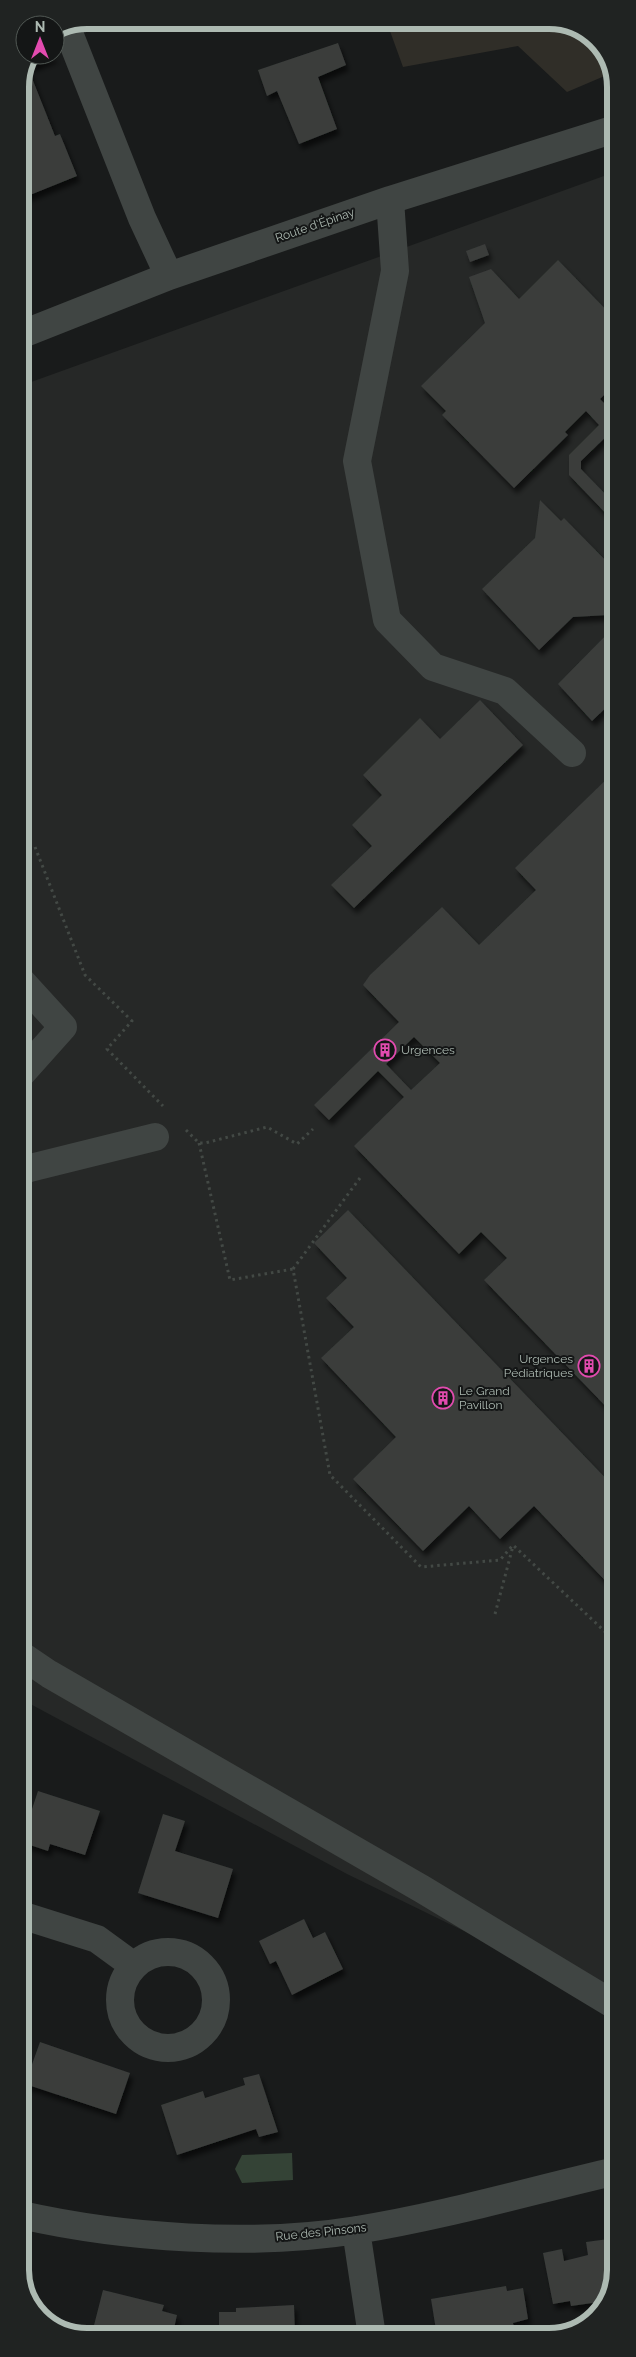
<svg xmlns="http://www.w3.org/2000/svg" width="636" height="2357" font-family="Raleway,sans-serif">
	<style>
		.built { fill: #262827 }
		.green { fill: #302e28 }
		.water { fill: #344336 }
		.building { fill: #3a3d3b; fill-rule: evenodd; filter: url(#shadow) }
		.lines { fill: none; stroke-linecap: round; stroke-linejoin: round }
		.path { stroke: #434945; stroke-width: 3; stroke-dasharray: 2.5 4; stroke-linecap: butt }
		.minor { stroke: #404543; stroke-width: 28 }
		.labels { text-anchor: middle; stroke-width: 4; stroke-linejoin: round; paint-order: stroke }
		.street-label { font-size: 12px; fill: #adbab2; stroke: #141616 }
		.poi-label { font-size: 12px; fill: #adbab2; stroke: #141616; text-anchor: start }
		.rim { fill: none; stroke: #adbab2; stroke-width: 6 }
	</style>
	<defs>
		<filter id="shadow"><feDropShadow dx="3" dy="5.5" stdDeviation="2.5" flood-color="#0009"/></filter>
	</defs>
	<rect width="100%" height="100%" fill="#191b1b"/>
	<path class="built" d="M615,172L616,2005L347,1874L21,1699L20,386Z"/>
	<path class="green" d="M386,20L558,21L594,37L614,72L567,92L518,46L403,67Z"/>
	<path class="water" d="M292,2153L293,2180L242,2183L235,2169L242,2155Z"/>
	<path class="building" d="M338,43L346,65L318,77L337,129L299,144L277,91L267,96L258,70Z
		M33,55H54L55,57L28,68L55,136L60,134L77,176L20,199V86Z
		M485,244L489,255L470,262L466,251Z
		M558,260L615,319V384L600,399L613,412L615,410V428L581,461V469L615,504V523L569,475V455L599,425L586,411L565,432L568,435L514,488L442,415L446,411L421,386L485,323L469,277L491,269L519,299Z
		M615,477V490L608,483Z
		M540,500L561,521L564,518L615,570V608L608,615L573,617L539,650L482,589L535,538Z
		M615,626V699L592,721L558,684Z
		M480,700L523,745L354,908L331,885L372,846L352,825L382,795L363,775L420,718L440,739Z
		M615,771V1416L484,1280L507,1258L481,1232L459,1254L354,1146L404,1097L378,1071L329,1120L314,1105L399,1022L363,985L370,975L442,907L479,945L536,890L515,868ZM414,1037L440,1063L411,1090L386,1064Z
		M348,1210L616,1489V1592L534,1506L500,1539L469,1506L423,1551L353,1479L396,1437L321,1358L354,1327L326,1298L347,1278L314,1243Z
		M38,1791L100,1811L85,1855L50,1844L48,1851L21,1842Z
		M163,1814L185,1821L175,1851L233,1869L218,1918L138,1893Z
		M304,1919L313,1938L325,1932L343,1969L292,1995L276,1961L270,1964L259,1941Z
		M40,2042L130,2073L116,2114L25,2084Z
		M259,2074L278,2132L259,2137L256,2129L177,2155L161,2105L203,2091L205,2098L245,2085L243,2078Z
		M616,2238V2271L606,2301L571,2306L570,2301L553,2304L543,2253L562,2249L564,2261L588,2255L586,2242Z
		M506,2286L507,2291L523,2288L528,2319L513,2323L514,2327L469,2336H437L431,2299Z
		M103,2290L164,2305L162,2311L177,2315L172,2337H91Z
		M294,2305L295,2336H219V2312H236V2308Z"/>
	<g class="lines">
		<path class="path" d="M35,847L85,975L132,1021L107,1049L163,1106
			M186,1130L199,1143H205L267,1127L297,1144L313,1129
			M199,1143L230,1280L293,1269
			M360,1178L293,1269L330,1475L421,1567L500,1560L513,1545L616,1642
			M495,1614L513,1546"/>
		<path class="minor" d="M67,28L142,218L169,276
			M390,200L395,271L357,461L387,620L433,667L505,691L572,753
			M20,335L169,276L390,200L615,129
			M21,981L63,1027L21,1074
			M21,1173L26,1169L155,1137
			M21,1655L49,1674L422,1889L616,2006
			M21,1915L97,1939L134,1966
			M120 2000a48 48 0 1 1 96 0a48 48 0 1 1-96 0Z
			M21,2215C124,2238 252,2247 357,2230C444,2216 530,2191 616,2171
			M356,2230L372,2336"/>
	</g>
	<defs>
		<g id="building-ring" transform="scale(1.125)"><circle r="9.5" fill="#141616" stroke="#e24baf" stroke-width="1.5"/><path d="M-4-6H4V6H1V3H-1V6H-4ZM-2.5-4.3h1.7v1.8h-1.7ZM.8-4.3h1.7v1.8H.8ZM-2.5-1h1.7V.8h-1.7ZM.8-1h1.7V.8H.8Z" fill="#e24baf"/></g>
	</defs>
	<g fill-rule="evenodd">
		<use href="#building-ring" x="385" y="1050"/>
		<use href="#building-ring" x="589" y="1366"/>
		<use href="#building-ring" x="443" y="1398"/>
	</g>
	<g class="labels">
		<g class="street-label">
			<text transform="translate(315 225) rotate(-19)" y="4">Route d'Épinay</text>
			<text transform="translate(321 2232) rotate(-6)" y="4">Rue des Pinsons</text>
		</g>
		<g class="poi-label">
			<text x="401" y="1054">Urgences</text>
			<text x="573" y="1363" text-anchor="end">Urgences<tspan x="573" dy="14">Pédiatriques</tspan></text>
			<text x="459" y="1395">Le Grand<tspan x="459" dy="14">Pavillon</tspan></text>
		</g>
	</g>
	<path d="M0 0H636V2357H0ZM87 29H549A58 58 0 0 1 607 87V2270A58 58 0 0 1 549 2328H87A58 58 0 0 1 29 2270V87A58 58 0 0 1 87 29Z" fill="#202322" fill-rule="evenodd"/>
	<path class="rim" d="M87 29H549A58 58 0 0 1 607 87V2270A58 58 0 0 1 549 2328H87A58 58 0 0 1 29 2270V87A58 58 0 0 1 87 29Z"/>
	<g transform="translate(40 40)"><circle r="24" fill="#141616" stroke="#515854"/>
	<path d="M0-4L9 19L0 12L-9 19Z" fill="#e24baf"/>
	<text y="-8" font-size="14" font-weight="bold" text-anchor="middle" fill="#adbab2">N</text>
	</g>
</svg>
